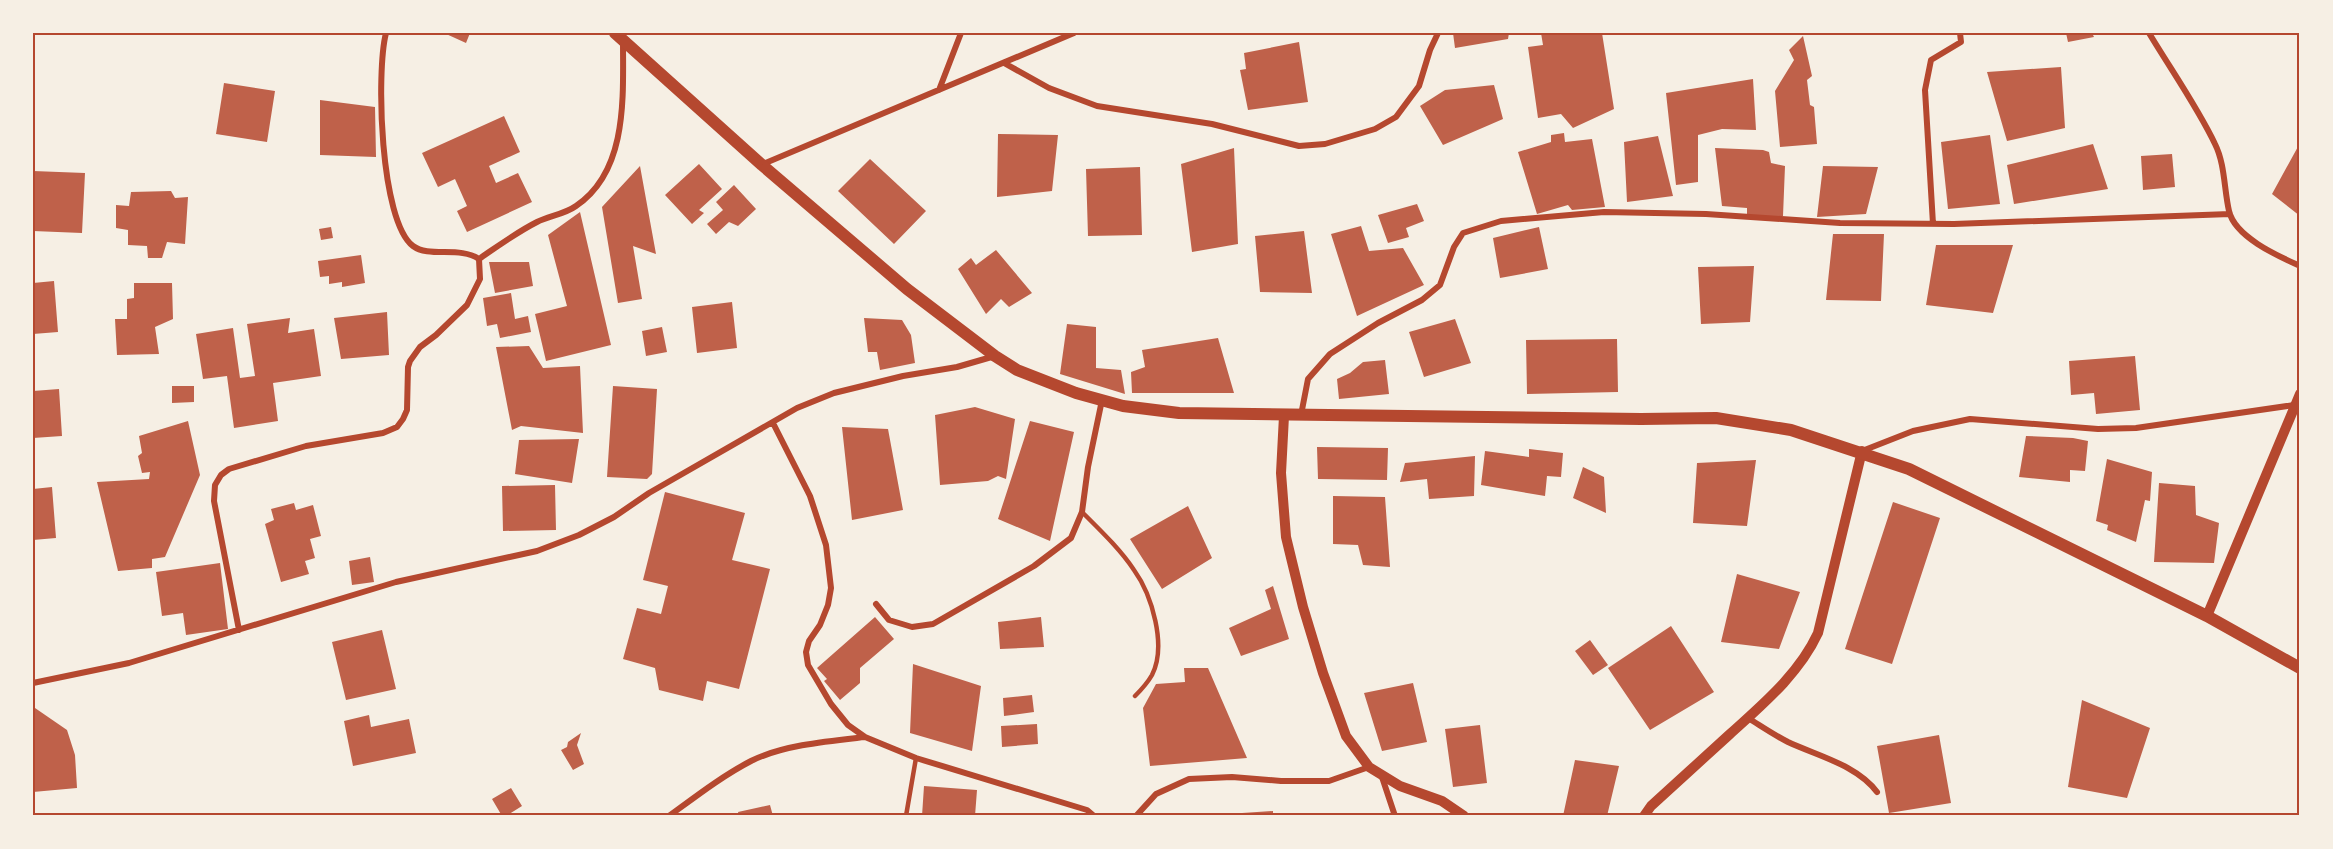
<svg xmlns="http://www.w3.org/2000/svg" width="2333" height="849" font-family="'Nunito Sans',sans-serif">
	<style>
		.building { fill: #bf614a }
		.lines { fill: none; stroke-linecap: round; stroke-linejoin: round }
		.service { stroke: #b5482f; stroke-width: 4.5 }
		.minor { stroke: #b5482f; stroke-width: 6 }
		.tertiary { stroke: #b5482f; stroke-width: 10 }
		.secondary { stroke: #b5482f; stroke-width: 12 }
		.neatline { fill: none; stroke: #b5482f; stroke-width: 2 }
	</style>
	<rect width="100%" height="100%" fill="#f6efe4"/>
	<path class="building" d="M444,33H470L466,43Z
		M1453,33H1509L1508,39L1455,48Z
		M1541,33H1602L1614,109L1573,128L1561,114L1538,118L1528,47L1543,45Z
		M2066,33H2092L2094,37L2068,42Z
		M1803,36L1812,76L1807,80L1810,105L1814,107L1817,144L1780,147L1775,91L1794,60L1789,50Z
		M1299,42L1308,102L1248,110L1240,70L1246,69L1244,53Z
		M2061,67L2065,128L2007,141L1987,72Z
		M1753,79L1756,130L1722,129L1698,135V182L1676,185L1666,93Z
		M224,83L275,91L267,142L216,134Z
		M1494,85L1503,119L1443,145L1420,106L1445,90Z
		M320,100L375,107L376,157L320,155Z
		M504,116L520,152L489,166L496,183L518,173L532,202L467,232L457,211L467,206L455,179L438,187L422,153Z
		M1564,133L1565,142L1592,139L1605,207L1572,210L1568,205L1537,214L1518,152L1551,142V135Z
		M998,134L1058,135L1052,191L997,197Z
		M1990,135L2000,204L1948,209L1941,142Z
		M1658,136L1673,196L1627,202L1624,142Z
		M2300,143V216L2272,194Z
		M2093,144L2108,189L2014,204L2007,165Z
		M1234,148L1238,244L1192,252L1181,164Z
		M1715,148L1763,150L1769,152L1771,163L1785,166L1783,216H1747V208L1722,206Z
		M2172,154L2175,187L2143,190L2141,156Z
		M870,159L926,211L894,244L838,191Z
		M699,164L722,189L699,210L704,213L692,224L665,195Z
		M640,166L656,254L633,246L642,299L618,303L602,207Z
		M1823,166L1878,167L1866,214L1817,217Z
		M1140,167L1142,235L1088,236L1086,169Z
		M33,171L85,173L82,233L33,231Z
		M734,185L756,209L738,226L729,222L716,234L707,224L723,210L716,202Z
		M171,191L175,198L188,197L185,244L167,242L162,258H148L147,246L128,245V230L116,228V205L129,206L131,192Z
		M1417,204L1424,221L1406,228L1409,237L1388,243L1378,215Z
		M580,212L611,345L546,361L535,314L567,306L548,235Z
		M1361,226L1369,251L1403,248L1424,285L1357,316L1331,234Z
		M331,227L333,238L321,240L319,229Z
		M1539,227L1548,269L1500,278L1493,238Z
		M1304,231L1312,293L1260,292L1255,236Z
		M1833,234H1884L1881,301L1826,300Z
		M1936,245H2013L1993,313L1926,305Z
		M996,250L1032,293L1009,307L1001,299L986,314L958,269L971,258L976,265Z
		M361,255L365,283L342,287V282L329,284V276L320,277L318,261Z
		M489,262H529L533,286L495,293Z
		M1754,266L1750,322L1701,324L1698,267Z
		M54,281L58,332L33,334V283Z
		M134,283H172L173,319L155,327L159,354L117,355L115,319H127V299L134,298Z
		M511,293L515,319L528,316L531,332L500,338L497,324L487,326L483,298Z
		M732,302L737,348L697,353L692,307Z
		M387,312L389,355L341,359L334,318Z
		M290,318L288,333L314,329L321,376L273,383L278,421L234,428L227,376L203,379L196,334L233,328L240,378L255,376L247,324Z
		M864,318L902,320L911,335L915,363L880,370L877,352H868Z
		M1455,319L1471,363L1424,377L1409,332Z
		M1067,324L1096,327V368L1121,370L1125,394L1060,374Z
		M662,327L667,352L646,356L642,331Z
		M1218,338L1234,393H1132L1131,372L1145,367L1142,350Z
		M1617,339L1618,392L1527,394L1526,340Z
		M529,346L543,368L580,366L583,433L521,426L512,430L496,347Z
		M2135,356L2140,410L2096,414L2094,393L2071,395L2069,361Z
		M1385,360L1389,394L1339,399L1337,379L1350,373L1363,362Z
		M172,386H194V402L172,403Z
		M613,386L657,389L652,474L647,479L607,477Z
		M59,389L62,436L33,438V391Z
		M975,407L1015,419L1006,479L998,476L988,481L940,485L935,415Z
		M188,421L200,475L165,557L152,559V568L118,571L97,482L149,479L150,472L142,473L138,456L142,453L139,436Z
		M1030,421L1074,432L1050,541L998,519Z
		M842,427L888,429L903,510L852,520Z
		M2026,436L2073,438L2088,441L2085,471L2070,470V482L2019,477Z
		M579,439L572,483L515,474L519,440Z
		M1317,447L1388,448L1387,480L1318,479Z
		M1529,449L1563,453L1561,477L1547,476L1545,496L1481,485L1485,451L1529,457Z
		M1475,456L1474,496L1429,499L1427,479L1400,482L1405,463Z
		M2107,459L2152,472L2150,501L2145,500L2136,542L2107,530L2108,525L2096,521Z
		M1756,460L1747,526L1693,523L1697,463Z
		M1583,467L1604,477L1606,513L1573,498Z
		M2159,483L2195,486L2196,515L2219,523L2214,563L2154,562Z
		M555,485L556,530L503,531L502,486Z
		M52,487L56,538L33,540V489Z
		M665,492L745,513L732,560L770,569L739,689L707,681L703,701L659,690L655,668L623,659L637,608L661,614L668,586L643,580Z
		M1333,496L1385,497L1390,567L1363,565L1358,545L1333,544Z
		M1893,502L1940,518L1892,664L1845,649Z
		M294,503L296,510L313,505L321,536L310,539L315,558L305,561L309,574L281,582L265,524L274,520L271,509Z
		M1188,506L1212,558L1162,589L1130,539Z
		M370,557L374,582L352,585L349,561Z
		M220,563L228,629L186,635L183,613L162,616L156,572Z
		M1737,574L1800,592L1779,649L1721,642Z
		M1273,586L1289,639L1241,656L1229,628L1271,609L1265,590Z
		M875,617L894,639L860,668V683L840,700L824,681L827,679L817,668Z
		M1041,617L1044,647L1000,649L998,622Z
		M1671,626L1714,692L1650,730L1608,668Z
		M382,630L396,689L346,700L332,642Z
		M1590,640L1608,665L1593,675L1575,651Z
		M913,664L981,686L972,751L910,733Z
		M1184,668H1208L1247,758L1150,766L1143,708L1156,684L1185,682Z
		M1413,683L1427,742L1382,751L1364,693Z
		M1032,695L1034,712L1004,716L1003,698Z
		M2082,700L2150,728L2127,798L2068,787Z
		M35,708L67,730L75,755L77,788L33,792V709Z
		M369,715L371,727L409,719L416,753L353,766L344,721Z
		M1037,724L1038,744L1002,747L1001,726Z
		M1480,725L1487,783L1453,787L1445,729Z
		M581,733L577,745L584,764L573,770L561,750L567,747L568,742Z
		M1939,735L1951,803L1889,813L1877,746Z
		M1575,760L1619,766L1607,816H1563Z
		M924,786L977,790L975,816H922Z
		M511,788L522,806L506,816H502L492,799Z
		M770,805L773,816H739L738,812Z
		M1273,811V816H1227V814Z"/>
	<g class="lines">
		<path class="service" d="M1082,512C1100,530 1120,549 1134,570C1152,595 1167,646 1152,675C1148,682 1141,690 1135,696
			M906,816L916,758"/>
		<path class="minor" d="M2149,33C2170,68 2198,108 2215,144C2225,164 2224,189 2229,211C2235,237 2278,256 2300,266
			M1004,63L1049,88L1097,106L1212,124L1299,146L1325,144L1375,129L1396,117L1419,86L1430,50L1438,33
			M939,90L961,33
			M763,164L1074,33
			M1933,224L1925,90L1931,60L1961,42L1960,33
			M479,259C498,246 517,232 537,222C549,216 565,214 576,206C628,171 623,97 623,41
			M1301,415L1308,379L1330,354L1378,323L1422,300L1440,285L1454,247L1463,233L1501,221L1604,212L1706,214L1840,223L1954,224L2230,214
			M773,423L810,496L826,545L831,588L828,605L820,625L809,641L806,652L808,665L831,704L848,725L865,737L916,758L1087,810L1094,816
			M1862,451L1913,431L1970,419L2098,429L2136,428L2294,405
			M876,604L889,620L912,627L933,624L1034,566L1071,538L1082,512L1088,467L1102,400
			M239,630L214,501L215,485L221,475L229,469L306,446L383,433L397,427L403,419L407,410L408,367L410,361L420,347L436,335L467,305L480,279L479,259C460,246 429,258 413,246C380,221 376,72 386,33
			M33,683L129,663L396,582L537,551L579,535L614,517L649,493L797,408L834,393L903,376L957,367L995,356
			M1748,718C1761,726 1774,735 1788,742C1818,756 1857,765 1877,792
			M1382,777L1395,816
			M669,816C695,797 722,776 751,761C783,745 829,741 865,737
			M1136,816L1156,794L1189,779L1232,777L1281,781H1329L1369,767"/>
		<path class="tertiary" d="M1284,416L1281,473L1286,537L1303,607L1323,673L1346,736L1369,767L1400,786L1442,801L1464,816
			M2207,616L2300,394
			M1644,816L1651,806C1677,782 1704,758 1730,734C1763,704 1799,674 1818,633L1862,451"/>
		<path class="secondary" d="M615,33L762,165L907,289L995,356L1017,370L1076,393L1123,406L1179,413L1641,419L1716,418L1791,430L1909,469L2207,616L2300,668"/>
	</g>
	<rect width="2333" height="849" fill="none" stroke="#f6efe4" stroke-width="69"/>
	<rect x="34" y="34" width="2264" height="780" class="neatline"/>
</svg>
